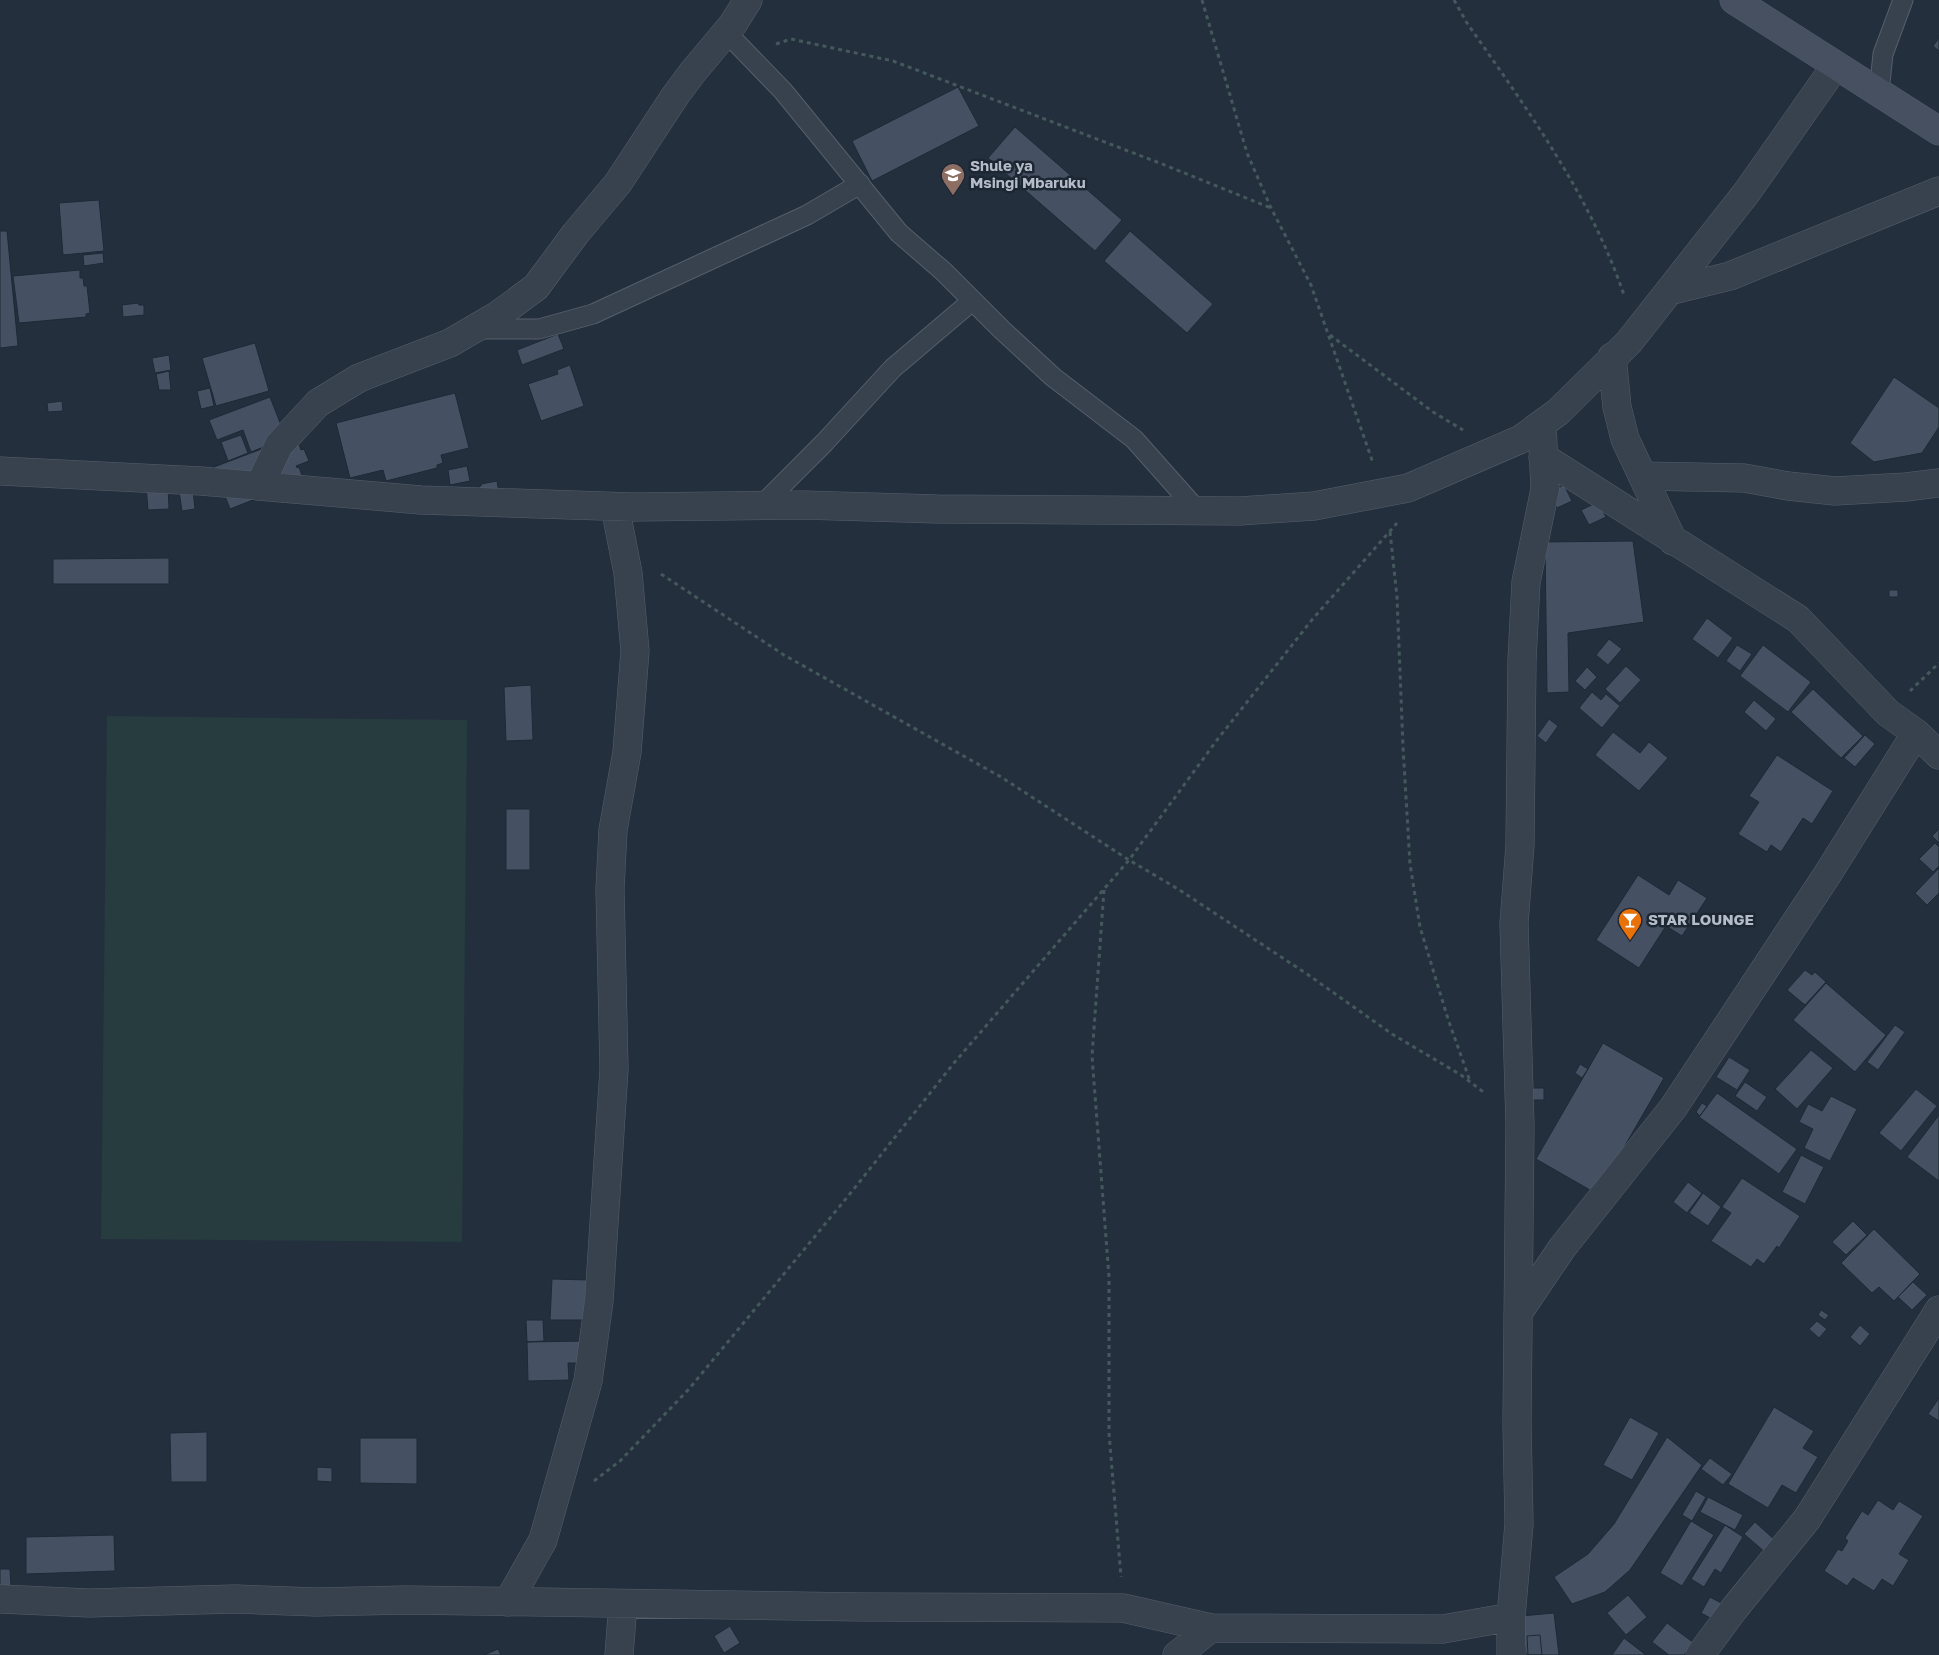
<svg xmlns="http://www.w3.org/2000/svg" width="1939" height="1655" font-family="'Golos Text',sans-serif">
	<style>
		.green { fill: #263c3f }
		.building { fill: #455162; stroke: #1f2835 }
		.lines { fill: none; stroke-linecap: round; stroke-linejoin: round }
		.lane-casing { stroke: #565f6c; stroke-width: 21 }
		.street-casing { stroke: #565f6c; stroke-width: 29 }
		.secondary-casing { stroke: #565f6c; stroke-width: 29 }
		.path { stroke: #44595c; stroke-width: 3; stroke-dasharray: 4 4; stroke-linecap: butt }
		.lane { stroke: #38414e; stroke-width: 19 }
		.street { stroke: #38414e; stroke-width: 28 }
		.secondary { stroke: #465061; stroke-width: 28 }
		.labels { text-anchor: middle; stroke-width: 5; stroke-linejoin: round; paint-order: stroke }
		.poi-label { font-size: 15px; font-weight: bold; fill: #b4bcc9; stroke: #1d2633; text-anchor: start }
	</style>
	<rect width="100%" height="100%" fill="#242f3e"/>
	<path class="green" d="M107,716L467,720L462,1242L101,1239Z"/>
	<path class="building" d="M1939,38V51L1933,46Z
		M958,87L979,126L872,181L852,141Z
		M1015,127L1122,220L1095,251L988,158Z
		M99,200L104,251L63,255L59,203Z
		M0,231H7L18,346L0,348Z
		M1130,231L1213,304L1187,333L1104,261Z
		M103,253L104,263L84,266L83,255Z
		M80,270V278H83L84,286H87L90,313L86,314V317L19,323L13,276Z
		M138,303L139,305H144V315L123,317L122,305Z
		M558,334L564,349L522,365L517,350Z
		M255,343L269,391L216,406L202,358Z
		M169,355L171,370L155,373L152,358Z
		M570,365L584,406L541,421L528,384L558,374L557,370Z
		M169,371L171,390H159L156,374Z
		M1894,377L1939,408V427L1922,453L1874,462L1850,443Z
		M210,388L214,406L201,409L197,391Z
		M455,393L469,448L441,455L443,463L437,465V468L386,481L383,470L350,478L336,423Z
		M270,397L286,438L251,452L243,430L217,440L209,420Z
		M62,401L63,411L48,412L47,403Z
		M241,435L248,453L228,461L221,442Z
		M296,436L301,450L304,449L309,461L296,466L297,468L299,467L308,493L281,504L276,491L230,509L214,467Z
		M467,466L470,481L450,485L448,470Z
		M145,474L168,486L169,509L148,510Z
		M497,481L500,499L481,500L479,486H481V484Z
		M1564,485L1572,501L1557,508L1549,492Z
		M193,490L195,509L182,511L179,491Z
		M1598,502L1606,517L1589,525L1581,510Z
		M1633,541L1644,622L1568,633L1569,692L1547,693L1545,542Z
		M169,558V584H53V559Z
		M1889,590H1898V597H1889Z
		M1707,618L1733,638L1718,658L1692,639Z
		M1609,639L1622,649L1608,665L1596,655Z
		M1737,645L1752,654L1740,671L1726,661Z
		M1763,645L1811,682L1788,712L1740,676Z
		M1626,666L1641,680L1620,703L1605,689Z
		M1587,667L1597,677L1585,690L1575,681Z
		M531,685L533,740L506,741L504,687Z
		M1813,689L1863,736L1841,758L1791,712Z
		M1592,692L1601,700L1606,694L1620,706L1602,728L1579,708Z
		M1754,700L1776,719L1766,731L1744,712Z
		M1549,719L1558,726L1546,743L1537,736Z
		M1613,732L1640,753L1649,742L1668,758L1639,791L1595,755Z
		M1865,735L1875,744L1855,767L1844,758Z
		M1777,755L1833,791L1812,824L1803,818L1781,852L1771,845L1767,852L1738,834L1759,802L1749,796Z
		M506,809H530V870H506Z
		M1939,829V843L1932,836Z
		M1935,843L1939,847V866L1933,872L1919,859Z
		M1939,868V893L1927,905L1915,893Z
		M1638,875L1669,895L1678,880L1707,898L1682,936L1666,926L1639,968L1596,940Z
		M1805,970L1812,975L1815,972L1826,982L1805,1005L1787,990Z
		M1826,983L1886,1035L1855,1072L1793,1020Z
		M1895,1025L1905,1032L1878,1070L1867,1062Z
		M1603,1043L1664,1078L1597,1194L1536,1159Z
		M1811,1050L1833,1068L1797,1109L1775,1089Z
		M1729,1057L1750,1070L1737,1090L1716,1077Z
		M1580,1064L1588,1069L1582,1078L1575,1073Z
		M1745,1082L1767,1097L1757,1111L1735,1096Z
		M1528,1088H1544V1100H1527Z
		M1916,1089L1937,1106L1901,1151L1879,1133Z
		M1717,1093L1797,1149L1779,1174L1699,1117Z
		M1831,1096L1857,1109L1830,1161L1804,1148L1813,1129L1799,1122L1808,1104L1822,1111Z
		M1702,1103L1707,1106L1700,1116L1696,1112Z
		M1939,1115V1181L1907,1157Z
		M1801,1155L1824,1167L1805,1204L1782,1192Z
		M1742,1178L1800,1216L1779,1248L1777,1246L1764,1264L1757,1259L1751,1267L1711,1241L1731,1213L1722,1207Z
		M1688,1182L1702,1193L1687,1213L1673,1202Z
		M1703,1193L1721,1207L1708,1226L1689,1213Z
		M1853,1221L1867,1235L1846,1255L1832,1242Z
		M1874,1229L1920,1274L1894,1301L1879,1287L1872,1293L1841,1263Z
		M552,1279L589,1280V1320H550Z
		M1913,1282L1927,1295L1912,1310L1898,1297Z
		M1821,1310L1829,1315L1825,1320L1818,1315Z
		M526,1320H543L544,1341L527,1342Z
		M1817,1321L1827,1329L1819,1338L1809,1329Z
		M1860,1325L1870,1334L1860,1346L1850,1337Z
		M588,1341V1363H568L569,1380L528,1381L527,1342Z
		M1939,1398V1421L1928,1414Z
		M1774,1407L1814,1431L1803,1448L1818,1457L1796,1493L1782,1485L1768,1508L1728,1484Z
		M1630,1417L1659,1433L1632,1480L1603,1465Z
		M207,1432V1482H171L170,1433Z
		M1667,1437L1702,1465L1630,1570L1605,1592L1572,1604L1554,1577L1588,1554L1614,1524Z
		M360,1438H417V1484L360,1483Z
		M1710,1458L1732,1474L1723,1485L1701,1469Z
		M317,1467L332,1468V1482L317,1481Z
		M1696,1491L1706,1497L1692,1521L1682,1515Z
		M1708,1497L1743,1515L1735,1530L1700,1512Z
		M1878,1500L1893,1510L1899,1501L1923,1516L1899,1554L1909,1560L1893,1586L1882,1579L1874,1591L1853,1578L1847,1586L1824,1571L1838,1549L1842,1551L1848,1541L1845,1538L1862,1511L1868,1515Z
		M1691,1521L1714,1535L1682,1586L1660,1573Z
		M1755,1522L1776,1541L1766,1553L1744,1534Z
		M1725,1525L1743,1537L1721,1573L1715,1569L1704,1587L1691,1579Z
		M114,1535L115,1571L26,1574V1537Z
		M0,1569H10L11,1586H0Z
		M1628,1595L1647,1617L1626,1635L1607,1613Z
		M1710,1597L1723,1604L1714,1620L1701,1613Z
		M1554,1613L1559,1655H1526L1521,1616Z
		M1667,1623L1694,1643L1684,1655H1669L1652,1642Z
		M730,1626L740,1643L724,1653L714,1636Z
		M1540,1635L1542,1655H1528L1527,1636Z
		M1624,1638L1646,1655H1612Z
		M498,1649L501,1655H484Z"/>
	<g class="lines">
		<g class="lane-casing">
			<path id="lane" d="M726,32L783,91L899,233L943,271L1002,330L1053,377L1134,439L1198,511
				M1879,92L1883,54L1903,0
				M477,329H539L593,314L807,215L860,184
				M761,506L824,443L893,368L972,301"/>
		</g>
		<g class="street-casing">
			<path id="street" d="M1669,291L1730,276L1939,191
				M1612,357L1617,407L1625,439L1673,541
				M1543,457L1798,619L1888,713L1916,733L1939,755
				M0,471L201,481L421,500L633,507L803,505L937,509L1240,511L1314,506L1408,488L1521,439L1558,412L1629,342L1747,192L1836,65
				M1643,476L1744,478L1788,486L1835,491L1906,487L1939,483
				M260,485L279,445L318,403L359,378L450,343L498,315L536,287L576,233L618,183L675,96L692,73L733,24L748,0
				M1518,1313L1562,1248L1673,1108L1827,875L1916,733
				M0,1599L89,1603L235,1599L316,1602L406,1600L863,1607L1123,1608L1211,1628L1443,1629L1511,1617
				M508,1602L543,1540L588,1381L599,1301L614,1069L610,889L613,830L627,752L635,651L628,573L615,507
				M619,1655L623,1604
				M1177,1655L1211,1628
				M1511,1655V1617L1519,1524L1517,1423L1520,1125L1514,923L1520,845L1522,660L1526,582L1545,489L1542,424
				M1700,1655L1734,1609L1807,1519L1939,1310"/>
		</g>
		<g class="secondary-casing">
			<path id="secondary" d="M1734,0L1939,131"/>
		</g>
		<path class="path" d="M1202,0L1247,153L1271,208L1311,285L1373,463
			M1454,0L1467,23C1527,109 1590,195 1624,295
			M776,44L791,39L893,61L1157,162L1271,208
			M1330,335L1433,412L1463,430
			M1390,532L1397,597L1403,747L1410,864L1420,927L1448,1019L1470,1081
			M661,574L784,655L1001,777L1129,860L1178,889L1307,974L1392,1034L1461,1075L1486,1094
			M1910,691L1939,663
			M1104,890L1092,1056L1109,1277V1433L1121,1577
			M594,1481L620,1461L689,1389L849,1195L954,1063L1129,860L1217,740L1311,621L1397,523"/>
		<use href="#lane" class="lane"/>
		<use href="#street" class="street"/>
		<use href="#secondary" class="secondary"/>
	</g>
	<defs>
		<g id="school-pin" transform="scale(1.25)"><path d="M0 17L-7.5 6A9.5 9.5 0 1 1 7.5 6Z" fill="#8d6e63" stroke="#1d2633"/><path d="M0-5L7-2L0 1L-7-2ZM-4 1L0 2.5L4 1V4Q0 6-4 4Z" fill="#fff"/></g>
		<g id="bar-pin" transform="scale(1.25)"><path d="M0 17L-7.5 6A9.5 9.5 0 1 1 7.5 6Z" fill="#e8710a" stroke="#1d2633"/><path d="M-6-5H6L.8 .8V4.5H3.5V6h-7V4.5H-.8V.8Z" fill="#fff"/></g>
	</defs>
	<g fill-rule="evenodd">
		<use href="#school-pin" x="953" y="175"/>
		<use href="#bar-pin" x="1630" y="920"/>
	</g>
	<g class="labels">
		<g class="poi-label">
			<text x="970" y="171">Shule ya<tspan x="970" dy="17">Msingi Mbaruku</tspan></text>
			<text x="1648" y="925">STAR LOUNGE</text>
		</g>
	</g>
</svg>
